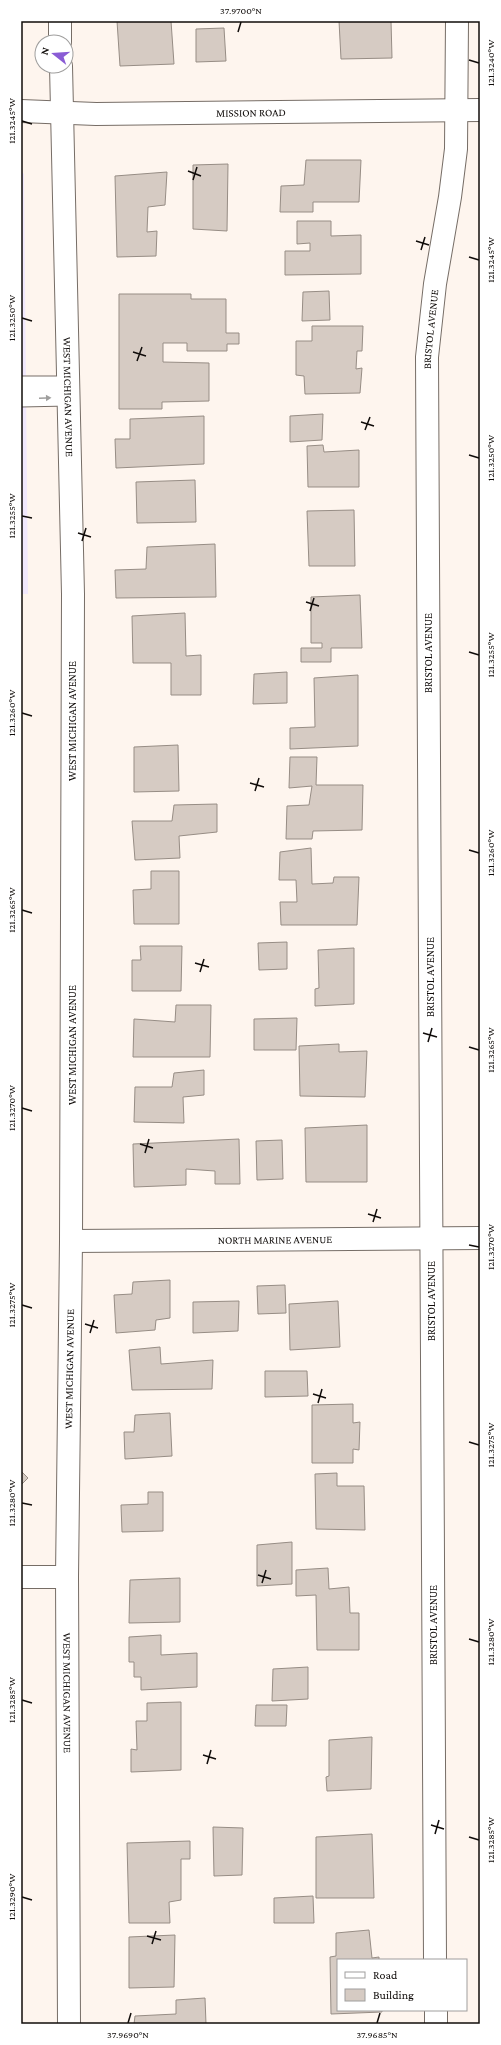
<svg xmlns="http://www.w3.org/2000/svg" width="501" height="2045" font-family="'Crimson Pro',serif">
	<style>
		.education { fill: #f1e8fd }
		.building { fill: #d6cbc3; stroke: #978d85 }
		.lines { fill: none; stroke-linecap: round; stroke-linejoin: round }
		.lane-casing { stroke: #766d66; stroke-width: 17 }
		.street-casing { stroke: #766d66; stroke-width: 24 }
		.lane { stroke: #fff; stroke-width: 15 }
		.street { stroke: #fff; stroke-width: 22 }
		.oneway { fill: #9f9e9d }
		.ticks { fill: none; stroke: #100c0a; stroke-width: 1.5 }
		.labels { text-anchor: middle; stroke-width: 3; stroke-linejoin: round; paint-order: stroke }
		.street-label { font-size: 11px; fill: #100c0a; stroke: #fff }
		.neatline { fill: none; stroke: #100c0a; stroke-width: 1.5 }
		.ticks-label { font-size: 10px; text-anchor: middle; fill: #100c0a }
	</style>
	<rect width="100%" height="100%" fill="#fef5ee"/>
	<path class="education" d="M21,171L24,174L28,594H21Z"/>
	<path class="building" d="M117,21H171L174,64L120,66Z
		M339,21H391L392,58L341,59Z
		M224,28L226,61L196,62V29Z
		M306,160H361L359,202H313V212H280L281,186L304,185Z
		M228,164L227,231L193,229V165Z
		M167,172L165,205L148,207L147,232L157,231L156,256L117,257L115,176Z
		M297,221H331V236L361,235V274L285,275V251H310V243L297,244Z
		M329,291L330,320L302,321L303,292Z
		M119,294H191V299H226V333H239V344H227V351H187V343H163V362L209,363V401L162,402V409H119Z
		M312,326H363L362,351H357L356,369L362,368L360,393L305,394L304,376L296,375V341H312Z
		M323,414L322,440L290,442V416Z
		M204,416V464L116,468L115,439H130V419Z
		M323,445L324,452L359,450V487H308L307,446Z
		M195,480L196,522L137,523L136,482Z
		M354,510L355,566H309L307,511Z
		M215,544L216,597L116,598L115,570L146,569L147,547Z
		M360,595L362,648H331V662H301V648H322V643H311V597Z
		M185,613L186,656L201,655V695H171V663H133L132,616Z
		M287,672V703L253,704L254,674Z
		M358,675V746L290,749V728L315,727L314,678Z
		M178,745L179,791L134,792V747Z
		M290,757H317L316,785H363L362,830L313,831L312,839H286L287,806L309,805L312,786L289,788Z
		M217,804V832L179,836L180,858L135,860L132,821H172L174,805Z
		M311,848L312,884L333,883L334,877H359L357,925H281L280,902H297L296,880H279L280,852Z
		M151,871H179V924H134L133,890L151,889Z
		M287,942V969L259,970L258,943Z
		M140,946H182L181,991H132V960H141Z
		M354,948V1004L315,1006V989L319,988L318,950Z
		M176,1005H211L210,1057H133L134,1019L175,1022Z
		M297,1018L296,1050H254V1019Z
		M339,1044V1052L367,1051L365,1097L300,1096L299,1046Z
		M204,1070V1095L183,1097L184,1123L134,1122L135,1087H172L174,1073Z
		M367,1125V1182H306L305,1128Z
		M239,1139L240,1184H215V1171L186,1169V1185L134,1187L133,1144Z
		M282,1140L283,1179L257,1180L256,1141Z
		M170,1280V1318L156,1320L155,1330L116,1333L114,1295L132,1294L133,1282Z
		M285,1285L286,1313L258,1314L257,1286Z
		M239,1301L238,1331L193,1333V1302Z
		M338,1301L340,1347L290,1350L289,1304Z
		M160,1347L161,1364L213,1360L212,1389L132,1390L129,1350Z
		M265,1371H307L308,1396L265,1397Z
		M353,1404V1423L360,1422L359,1450L353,1449V1463H312V1405Z
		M170,1413L172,1456L125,1459L124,1432H134L135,1415Z
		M21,1471L28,1478L21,1485Z
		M337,1473V1486H364L365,1530L316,1529L315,1474Z
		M148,1492H163V1531L122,1532L121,1505L148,1504Z
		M292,1542V1584L257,1586V1545Z
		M328,1568L329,1589L349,1587L350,1613H359V1650H317L316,1595L296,1596V1570Z
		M180,1578V1622L129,1623L130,1580Z
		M161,1635V1655L197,1653V1687L141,1690V1677H134V1662H129V1637Z
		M308,1667V1699L272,1701L273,1669Z
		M181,1702V1770L131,1772V1749L137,1750L136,1721H147V1703Z
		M256,1705H287L286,1726H255Z
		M372,1737L371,1789L327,1791L326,1777L329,1776V1740Z
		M213,1827L243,1828L242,1875L214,1876Z
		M372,1834L374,1898H316V1837Z
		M190,1841V1859H181V1900L169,1902L170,1923H129L127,1843Z
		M313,1896L314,1923H274V1898Z
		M369,1930L372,1958L379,1957V1960H338V2010H382V2012L331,2014L330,1957L336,1956V1933Z
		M175,1935L174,1987L129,1988V1937Z
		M205,1998L206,2024H134L135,2016L176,2014V2000Z"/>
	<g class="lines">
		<g class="lane-casing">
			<path id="lane" d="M21,384H68
				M21,399L68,398"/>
		</g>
		<g class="street-casing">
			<g id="street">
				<path d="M60,21V42"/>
				<path id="s1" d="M61,66L73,594L71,1241L67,1577L69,2024"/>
				<path id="s2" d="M21,111L96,114L480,110"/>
				<path id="s3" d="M71,1241L480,1238"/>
				<path d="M21,1577H67"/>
				<path id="s4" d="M435,1960L427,357L435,284L450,197L456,149L457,21"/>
				<path d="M436,2010V2024"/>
			</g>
		</g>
		<use href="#lane" class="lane"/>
		<use href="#street" class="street"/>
	</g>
	<defs><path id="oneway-solid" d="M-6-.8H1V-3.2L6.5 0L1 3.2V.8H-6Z"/></defs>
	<use class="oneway" href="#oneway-solid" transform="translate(45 398) rotate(-2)"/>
	<path class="ticks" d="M238,32L241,22M469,60L479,63M22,121L32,124M188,171L201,176M193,180L197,167M416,241L429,245M421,250L425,237M469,257L479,260M22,318L32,321M133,352L146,356M137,361L142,347M361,422L374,426M365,430L370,417M469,455L479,458M22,516L32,518M78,533L91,537M82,541L86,528M306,602L319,606M310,611L314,598M469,652L479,655M22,713L32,716M250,783L264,787M255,791L259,778M469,850L479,853M22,910L32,913M195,963L209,967M200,972L204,959M423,1033L437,1037M428,1042L432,1028M469,1047L479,1050M22,1108L32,1111M140,1144L153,1148M145,1153L149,1139M368,1214L381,1218M373,1222L377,1209M469,1245L479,1247M22,1305L32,1308M85,1324L98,1328M90,1333L94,1320M313,1394L326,1398M318,1403L322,1389M469,1442L479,1445M22,1503L32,1505M258,1575L271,1579M262,1583L266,1570M469,1639L479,1642M22,1700L32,1703M203,1755L216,1759M207,1764L211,1750M431,1825L444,1829M435,1834L439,1820M469,1837L479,1840M22,1897L32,1900M147,1936L161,1940M152,1944L156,1931M128,2023L131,2013M377,2023L380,2013"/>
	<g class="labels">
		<g class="street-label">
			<text dy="4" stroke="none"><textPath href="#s2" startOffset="230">MISSION ROAD</textPath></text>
			<text dy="4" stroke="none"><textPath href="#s4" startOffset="1631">BRISTOL AVENUE</textPath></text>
			<text dy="4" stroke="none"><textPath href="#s1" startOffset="331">WEST MICHIGAN AVENUE</textPath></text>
			<text transform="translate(428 653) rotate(-90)" y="4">BRISTOL AVENUE</text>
			<text transform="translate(72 721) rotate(-90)" y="4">WEST MICHIGAN AVENUE</text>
			<text transform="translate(430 977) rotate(-90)" y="4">BRISTOL AVENUE</text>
			<text transform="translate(72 1045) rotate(-90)" y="4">WEST MICHIGAN AVENUE</text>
			<text dy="4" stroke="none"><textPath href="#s3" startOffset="204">NORTH MARINE AVENUE</textPath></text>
			<text transform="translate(431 1301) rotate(-90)" y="4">BRISTOL AVENUE</text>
			<text transform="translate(69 1369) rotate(-89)" y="4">WEST MICHIGAN AVENUE</text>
			<text transform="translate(433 1625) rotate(-90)" y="4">BRISTOL AVENUE</text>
			<text dy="4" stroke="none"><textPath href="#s1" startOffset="1627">WEST MICHIGAN AVENUE</textPath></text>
		</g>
	</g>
	<rect width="501" height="2045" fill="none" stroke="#ffffff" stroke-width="44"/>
	<rect x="337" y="1959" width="130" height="52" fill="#ffffff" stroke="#9f9e9d"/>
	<rect x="345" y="1972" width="20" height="6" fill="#ffffff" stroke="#9f9e9d"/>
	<text x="373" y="1979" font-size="12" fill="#100c0a">Road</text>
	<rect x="345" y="1989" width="20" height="12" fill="#d6cbc3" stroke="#9f9e9d"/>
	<text x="373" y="1999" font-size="12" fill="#100c0a">Building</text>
	<g transform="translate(54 54) rotate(287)"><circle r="19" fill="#ffffff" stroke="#9f9e9d"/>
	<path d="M0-3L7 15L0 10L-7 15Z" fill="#8a5cd5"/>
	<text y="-6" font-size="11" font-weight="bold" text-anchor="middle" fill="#100c0a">N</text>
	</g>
	<rect x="22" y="22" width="457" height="2001" class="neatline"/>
	<g class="ticks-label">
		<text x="241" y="14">37.9700°N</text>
		<text transform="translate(490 63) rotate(-90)" y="4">121.3240°W</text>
		<text transform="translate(11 121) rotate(-90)" y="4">121.3245°W</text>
		<text transform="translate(490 260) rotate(-90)" y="4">121.3245°W</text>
		<text transform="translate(11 318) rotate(-90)" y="4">121.3250°W</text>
		<text transform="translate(490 458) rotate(-90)" y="4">121.3250°W</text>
		<text transform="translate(11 516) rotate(-90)" y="4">121.3255°W</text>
		<text transform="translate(490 655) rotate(-90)" y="4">121.3255°W</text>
		<text transform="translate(11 713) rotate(-90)" y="4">121.3260°W</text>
		<text transform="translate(490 853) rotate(-90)" y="4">121.3260°W</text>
		<text transform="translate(11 910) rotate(-90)" y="4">121.3265°W</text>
		<text transform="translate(490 1050) rotate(-90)" y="4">121.3265°W</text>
		<text transform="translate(11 1108) rotate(-90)" y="4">121.3270°W</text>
		<text transform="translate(490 1247) rotate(-90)" y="4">121.3270°W</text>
		<text transform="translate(11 1305) rotate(-90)" y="4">121.3275°W</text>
		<text transform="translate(490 1445) rotate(-90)" y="4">121.3275°W</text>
		<text transform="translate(11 1503) rotate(-90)" y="4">121.3280°W</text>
		<text transform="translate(490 1642) rotate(-90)" y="4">121.3280°W</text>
		<text transform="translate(11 1700) rotate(-90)" y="4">121.3285°W</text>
		<text transform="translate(490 1840) rotate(-90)" y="4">121.3285°W</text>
		<text transform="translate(11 1897) rotate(-90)" y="4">121.3290°W</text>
		<text x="128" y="2038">37.9690°N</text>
		<text x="377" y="2038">37.9685°N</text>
	</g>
</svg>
